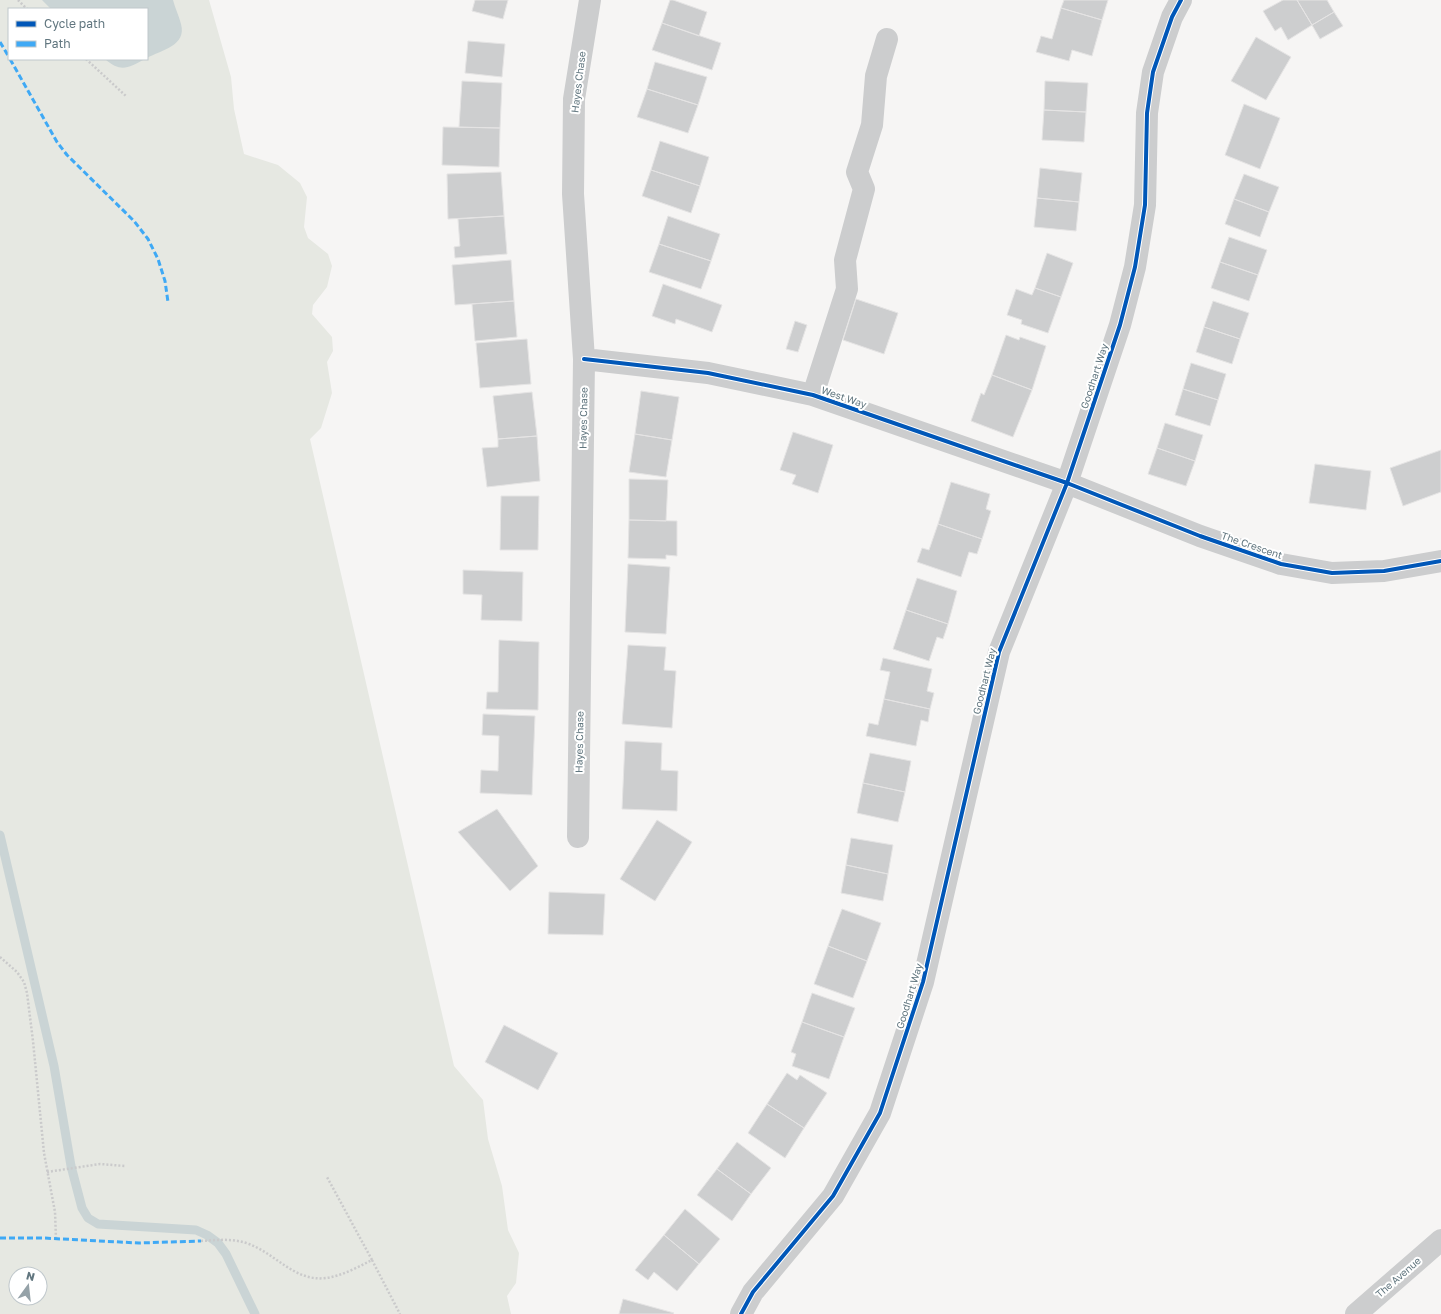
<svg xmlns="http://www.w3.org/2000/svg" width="1441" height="1314" font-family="'Golos Text',sans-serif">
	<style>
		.green { fill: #e6e8e2; fill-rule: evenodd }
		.water { fill: #cad4d5 }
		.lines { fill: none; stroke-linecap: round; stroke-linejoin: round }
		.stream { stroke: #cad4d5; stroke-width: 9 }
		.building { fill: #cdcecf; stroke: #e5e4e4 }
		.path { stroke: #cacacb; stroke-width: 2.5; stroke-dasharray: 2 2; stroke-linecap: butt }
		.minor { stroke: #cccdce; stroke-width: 22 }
		.quiet { stroke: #3fa9f5; stroke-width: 3; stroke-dasharray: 6 3; stroke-linecap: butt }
		.cycleway-casing { stroke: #fff; stroke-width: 6 }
		.cycleway { stroke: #0057b8; stroke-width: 4 }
		.labels { text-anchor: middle; stroke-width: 4; stroke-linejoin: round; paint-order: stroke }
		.street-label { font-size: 10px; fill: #61767f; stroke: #fff }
	</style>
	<rect width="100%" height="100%" fill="#f6f5f4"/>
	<path class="green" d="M0,0H209L231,77L234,109L244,154L278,165L300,183L307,197L304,227L308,238L328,254L332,266L327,287L313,305L312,314L332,337L333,351L327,362L332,393L321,428L310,439L454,1066L483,1100L488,1139L502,1186L508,1230L519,1253L516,1283L507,1296L511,1314H0ZM9,9H147V59H9ZM16,1274H40V1298H16Z"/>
	<path class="water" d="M42,0H173C175,8 179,16 181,24C187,46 161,50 147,58V9H51Z
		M105,59H145C128,68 121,73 105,59Z"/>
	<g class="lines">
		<path class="stream" d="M0,835L54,1066L71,1166L82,1208L88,1218L98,1224L196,1230L207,1235L218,1243L226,1254L255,1314"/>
	</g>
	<path class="building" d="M475,0H508L503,19L472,11Z
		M670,0H673L707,12L699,36L662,23Z
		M1064,0H1108L1102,20L1061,8Z
		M1283,0H1297L1312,25L1288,40L1281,27L1275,31L1263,11Z
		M1297,0H1327L1334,12L1312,25Z
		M1061,8L1102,20L1092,56L1072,50L1069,61L1036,52L1041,36L1052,39Z
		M1334,12L1343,26L1320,39L1312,25Z
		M662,23L721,43L712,70L652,50Z
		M1256,37L1291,57L1266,100L1231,81Z
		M468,41L505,44L502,77L465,73Z
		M655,62L707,77L698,105L647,89Z
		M462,81L502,83L500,128L459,127Z
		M1045,81L1088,83L1086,112L1044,110Z
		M647,89L698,105L688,133L637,117Z
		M1244,104L1280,118L1260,169L1225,155Z
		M1044,110L1086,112L1084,142L1042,140Z
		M443,127L500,128L499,167L442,165Z
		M660,141L709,157L700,186L651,170Z
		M1040,168L1082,173L1079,202L1037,198Z
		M651,170L700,186L691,213L642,196Z
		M501,172L504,216L448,219L447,174Z
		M1244,174L1279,187L1269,212L1234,199Z
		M1037,198L1079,202L1076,231L1034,227Z
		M1234,199L1269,212L1260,237L1225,224Z
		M504,216L507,254L455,258L454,247L460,246L458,219Z
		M668,216L720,234L711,261L659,244Z
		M1229,237L1267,250L1258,275L1220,262Z
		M659,244L711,261L701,289L649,272Z
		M1047,253L1073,263L1061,297L1035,288Z
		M511,260L514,301L455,305L452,265Z
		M1220,262L1258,275L1249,301L1211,288Z
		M663,284L722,305L712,332L676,319L675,324L652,316Z
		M1035,288L1061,297L1048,333L1021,324L1022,320L1007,315L1016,289L1032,295Z
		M856,299L898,313L884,354L843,340Z
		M514,301L517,337L475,341L472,304Z
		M1213,301L1249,313L1240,339L1204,327Z
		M795,321L807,325L798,352L786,349Z
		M1204,327L1240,339L1232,364L1196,352Z
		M1006,335L1019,340L1020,337L1046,346L1032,390L992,375Z
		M527,339L531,384L480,388L476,343Z
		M1191,363L1226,374L1218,400L1183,389Z
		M992,375L1032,390L1013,437L971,421L981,393L984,395Z
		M1183,389L1218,400L1210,426L1175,415Z
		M641,391L679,397L672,440L635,434Z
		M532,392L537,436L498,439L493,396Z
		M1165,423L1203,435L1195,461L1157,448Z
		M793,432L833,445L818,493L792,484L796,475L780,470Z
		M635,434L672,440L666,477L629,472Z
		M537,436L540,481L487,487L482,448L498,447V439Z
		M1157,448L1195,461L1186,486L1148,474Z
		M1441,450V492L1403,506L1390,468Z
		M1315,464L1371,471L1366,510L1309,503Z
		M629,479L668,480L666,521L629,520Z
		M951,482L990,494L986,509L991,511L982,539L938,524Z
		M501,496H539L538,550H500Z
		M629,520L677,521V556L666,555V559L628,558Z
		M938,524L982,539L977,554L969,552L961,577L917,562L922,548L929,550Z
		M628,564L670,567L666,634L625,632Z
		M463,570L523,572L522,621L481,620L482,595L463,594Z
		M917,578L957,591L948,624L906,610Z
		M906,610L948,624L943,639L937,637L929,661L893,649Z
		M499,640L539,642L538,710L486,709L487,692H498Z
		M628,645L666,647L664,670L676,671L672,728L622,724Z
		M883,658L932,669L927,691L934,693L930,709L884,699L890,672L880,670Z
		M884,699L930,709L928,722L921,720L916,746L866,736L869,723L878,725Z
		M483,714L535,716L532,795L480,793L481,770L498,771L499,736L482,735Z
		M625,741L662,743L661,770L678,771L677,811L622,809Z
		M870,753L911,761L905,792L863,783Z
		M863,783L905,792L898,822L857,813Z
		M497,809L538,866L510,891L458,832Z
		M657,820L692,842L655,901L620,879Z
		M851,838L893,845L888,874L846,865Z
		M846,865L888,874L883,901L841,893Z
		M549,892L605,894L603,935L548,934Z
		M842,909L881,923L867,961L828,946Z
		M828,946L867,961L853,998L814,984Z
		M812,993L855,1008L844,1037L802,1022Z
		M802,1022L844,1037L829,1079L792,1066L796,1054L791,1052Z
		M504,1025L558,1053L538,1090L485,1062Z
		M787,1073L797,1080L800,1075L827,1093L804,1128L767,1104Z
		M767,1104L804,1128L785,1158L748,1133Z
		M737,1142L771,1168L751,1194L717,1169Z
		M717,1169L751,1194L732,1221L697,1195Z
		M685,1209L720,1239L699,1264L664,1235Z
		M664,1235L699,1264L677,1291L654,1272L648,1280L635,1270Z
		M623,1299L674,1313L673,1314H619Z"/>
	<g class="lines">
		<path class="path" d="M18,0L27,9
			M86,59L127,97
			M0,957L17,972L24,982L27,993L33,1041L44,1153L55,1212L56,1239
			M47,1172L100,1164L125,1166
			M201,1241C217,1240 233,1238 249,1244C276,1254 295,1282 326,1278C342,1276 358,1267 372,1260L327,1177
			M372,1260L400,1314"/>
		<path class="minor" d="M584,359L708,373L813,395L1067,483L1200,536L1281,564L1332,573L1384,571L1441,561
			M813,395L847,289L845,260L864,189L857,172L872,125L876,76L887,39
			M578,837L584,359L573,194L574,99L590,0
			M741,1314L753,1292L833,1196L880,1113L923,982L999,652L1067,483L1120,325L1135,267L1145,205L1147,113L1153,72L1172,17L1181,0
			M1356,1314L1441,1240"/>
		<path class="quiet" d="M0,42L9,57
			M10,59L57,142L67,155L134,221L148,239L158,259L165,281L168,302
			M0,1238H43L139,1243L201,1241"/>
		<g class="cycleway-casing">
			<path id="cycleway" d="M584,359L708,373L813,395L1067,483L1200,536L1281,564L1332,573L1384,571L1441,561
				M741,1314L753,1292L833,1196L880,1113L923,982L999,652L1067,483L1120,325L1135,267L1145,205L1147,113L1153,72L1172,17L1181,0"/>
		</g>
		<use href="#cycleway" class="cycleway"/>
	</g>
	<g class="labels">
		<g class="street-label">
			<text transform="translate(578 82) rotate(-83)" y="4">Hayes Chase</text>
			<text transform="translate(1094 376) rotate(-72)" y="4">Goodhart Way</text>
			<text transform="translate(844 397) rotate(19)" y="4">West Way</text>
			<text transform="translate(583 418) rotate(-89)" y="4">Hayes Chase</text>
			<text transform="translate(1252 545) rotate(19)" y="4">The Crescent</text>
			<text transform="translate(984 681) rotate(-76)" y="4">Goodhart Way</text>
			<text transform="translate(579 742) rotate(-89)" y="4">Hayes Chase</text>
			<text transform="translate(909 996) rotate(-73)" y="4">Goodhart Way</text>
			<text transform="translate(1398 1277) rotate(-41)" y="4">The Avenue</text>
		</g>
	</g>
	<rect x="8" y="8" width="140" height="52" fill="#ffffff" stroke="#c0c8cc"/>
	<rect x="16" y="21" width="20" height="6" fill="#0057b8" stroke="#c0c8cc"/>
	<text x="44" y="28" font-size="12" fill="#61767f">Cycle path</text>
	<rect x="16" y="41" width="20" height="6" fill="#3fa9f5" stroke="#c0c8cc"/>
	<text x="44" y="48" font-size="12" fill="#61767f">Path</text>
	<g transform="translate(28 1286) rotate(15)"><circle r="19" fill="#ffffff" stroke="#c0c8cc"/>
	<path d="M0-3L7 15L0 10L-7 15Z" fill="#95a2a8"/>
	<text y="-6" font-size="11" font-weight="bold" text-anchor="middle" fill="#61767f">N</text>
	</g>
</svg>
